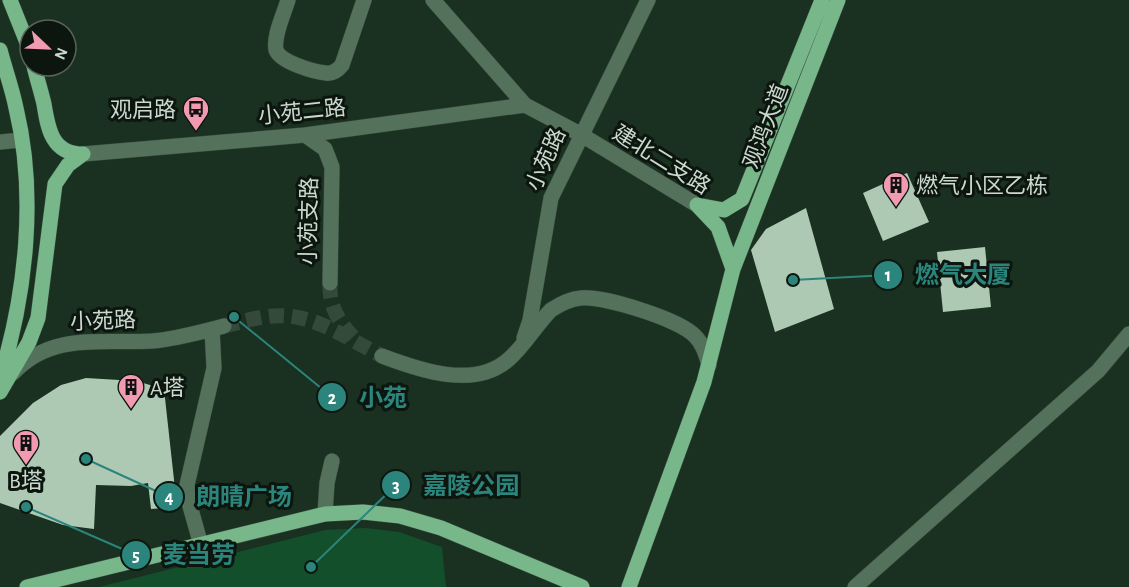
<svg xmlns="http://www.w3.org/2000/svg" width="1129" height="587" font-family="'Alegreya Sans','Noto Sans SC',sans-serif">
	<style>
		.green { fill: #134f2b }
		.building { fill: #adc8b3 }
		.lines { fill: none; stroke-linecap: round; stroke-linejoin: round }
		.minor-tunnel { stroke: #34493a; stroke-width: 15; stroke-dasharray: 15 8; stroke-linecap: butt }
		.minor-casing { stroke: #364b3c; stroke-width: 16 }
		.major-casing { stroke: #364b3c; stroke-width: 16 }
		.minor { stroke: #53715b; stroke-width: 15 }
		.major { stroke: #78b78a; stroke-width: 15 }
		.labels { text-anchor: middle; stroke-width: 6; stroke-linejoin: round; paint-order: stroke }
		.poi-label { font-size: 22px; fill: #cad8cd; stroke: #0c160f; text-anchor: start }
		.street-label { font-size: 22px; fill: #cad8cd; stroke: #0c160f }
		.leader { fill: none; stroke: #2b857c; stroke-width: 2 }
		.callout-dot { fill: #2b857c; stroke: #0c160f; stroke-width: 2 }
		.mark-label { font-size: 18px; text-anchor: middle; font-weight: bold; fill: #fff }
		.callout-label { font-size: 24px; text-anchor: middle; font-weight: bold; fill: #2b857c; stroke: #0c160f; stroke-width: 6; stroke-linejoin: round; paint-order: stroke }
	</style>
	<rect width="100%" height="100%" fill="#1a3020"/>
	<path class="green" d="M366,528L399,532L442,547L446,587H99L325,530Z"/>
	<path class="building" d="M907,173L929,222L883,241L863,193Z
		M806,208L834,309L775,332L751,250L766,229Z
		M985,247L991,307L943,312L937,252Z
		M86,378L136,381L164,389L177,507L151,509L148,483L131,486L96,485L94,529L63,525L0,503V436L33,403L61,385Z"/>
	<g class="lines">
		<path class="minor-tunnel" d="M330,283C329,306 338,321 353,337
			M224,326C245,321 267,314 288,316C322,319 352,341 382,356"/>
		<g class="minor-casing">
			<path id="minor" d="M288,0C284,14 273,36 276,50C280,62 314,72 326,73C333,74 338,70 342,65L364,0
				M433,0L525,105L580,134L697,205
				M305,135L325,149L332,167L330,283
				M0,142L21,140
				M83,154L305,135L525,105
				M524,338L530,320L551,198L648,0
				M382,356C419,370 475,390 509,359C525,345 536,325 551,310C560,304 570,299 581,298C604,296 679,319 695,336C703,344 706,355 709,365
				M13,373C52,332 100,344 152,341C176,339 201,332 224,326
				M325,514L327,483L332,461
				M201,545L188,499L187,485L214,368L212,329
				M855,587L1098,371L1129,334"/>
		</g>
		<g class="major-casing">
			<path id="major" d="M10,0L30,50
				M0,50C5,69 12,88 16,108C37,195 26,294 0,379
				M34,66C37,79 41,91 44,104C48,129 52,154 83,154
				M697,205L724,210L742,199L822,0
				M699,207L718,227L733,269
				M0,392L29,342L38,318L55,184L68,165L83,154
				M27,587L325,514L363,512L400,516L441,528L582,587
				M629,587L704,382L733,269L838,0"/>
		</g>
		<use href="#minor" class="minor"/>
		<use href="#major" class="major"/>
	</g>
	<defs>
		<g id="bus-pin" transform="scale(1.35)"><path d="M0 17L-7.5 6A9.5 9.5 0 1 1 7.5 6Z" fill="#f19ab1" stroke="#0c160f"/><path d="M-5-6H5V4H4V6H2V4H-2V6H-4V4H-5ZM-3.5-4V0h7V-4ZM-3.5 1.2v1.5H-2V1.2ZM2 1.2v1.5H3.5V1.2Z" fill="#111"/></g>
		<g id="building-pin" transform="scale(1.35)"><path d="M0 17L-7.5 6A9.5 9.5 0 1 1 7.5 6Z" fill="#f19ab1" stroke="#0c160f"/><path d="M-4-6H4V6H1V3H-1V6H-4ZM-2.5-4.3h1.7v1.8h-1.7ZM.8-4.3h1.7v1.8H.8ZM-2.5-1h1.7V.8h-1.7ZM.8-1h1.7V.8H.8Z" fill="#111"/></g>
	</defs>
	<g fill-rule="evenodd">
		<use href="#bus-pin" x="196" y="109"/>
		<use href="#building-pin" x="896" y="185"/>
		<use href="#building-pin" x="131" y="387"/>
		<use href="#building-pin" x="26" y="443"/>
	</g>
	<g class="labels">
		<g class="poi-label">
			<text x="176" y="117" text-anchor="end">观启路</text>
			<text x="916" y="193">燃气小区乙栋</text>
			<text x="150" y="395">A塔</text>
			<text x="26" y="488" text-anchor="middle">B塔</text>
		</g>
		<g class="street-label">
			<text transform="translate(302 111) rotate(-6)" y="8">小苑二路</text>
			<text transform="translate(765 126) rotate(-69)" y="8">观鸿大道</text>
			<text transform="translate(545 159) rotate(-66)" y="8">小苑路</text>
			<text transform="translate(662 159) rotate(32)" y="8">建北二支路</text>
			<text transform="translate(308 221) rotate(-89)" y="8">小苑支路</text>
			<text transform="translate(103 320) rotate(-2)" y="8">小苑路</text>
		</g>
	</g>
	<path class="leader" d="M793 280L888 275M234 317L332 397M311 567L396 485M86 459L169 497M26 507L136 555"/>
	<g class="callout-dot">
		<circle cx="793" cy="280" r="6"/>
		<circle cx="234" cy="317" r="6"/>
		<circle cx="311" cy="567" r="6"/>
		<circle cx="86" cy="459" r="6"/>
		<circle cx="26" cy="507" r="6"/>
		<circle cx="888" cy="275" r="15"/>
		<circle cx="332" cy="397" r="15"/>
		<circle cx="396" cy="485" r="15"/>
		<circle cx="169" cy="497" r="15"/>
		<circle cx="136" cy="555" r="15"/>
	</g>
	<g class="mark-label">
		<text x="888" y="281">1</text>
		<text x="332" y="404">2</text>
		<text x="396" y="492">3</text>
		<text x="169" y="503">4</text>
		<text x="136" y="561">5</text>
	</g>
	<g class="callout-label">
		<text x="963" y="283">燃气大厦</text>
		<text x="383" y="406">小苑</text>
		<text x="471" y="494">嘉陵公园</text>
		<text x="244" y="505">朗晴广场</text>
		<text x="199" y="563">麦当劳</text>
	</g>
	<g transform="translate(48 48) rotate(113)"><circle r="28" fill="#0c160f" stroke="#58645b" stroke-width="1.5"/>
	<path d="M0-4.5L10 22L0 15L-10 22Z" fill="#f19ab1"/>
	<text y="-9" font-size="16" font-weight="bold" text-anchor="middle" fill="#cad8cd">N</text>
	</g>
</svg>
